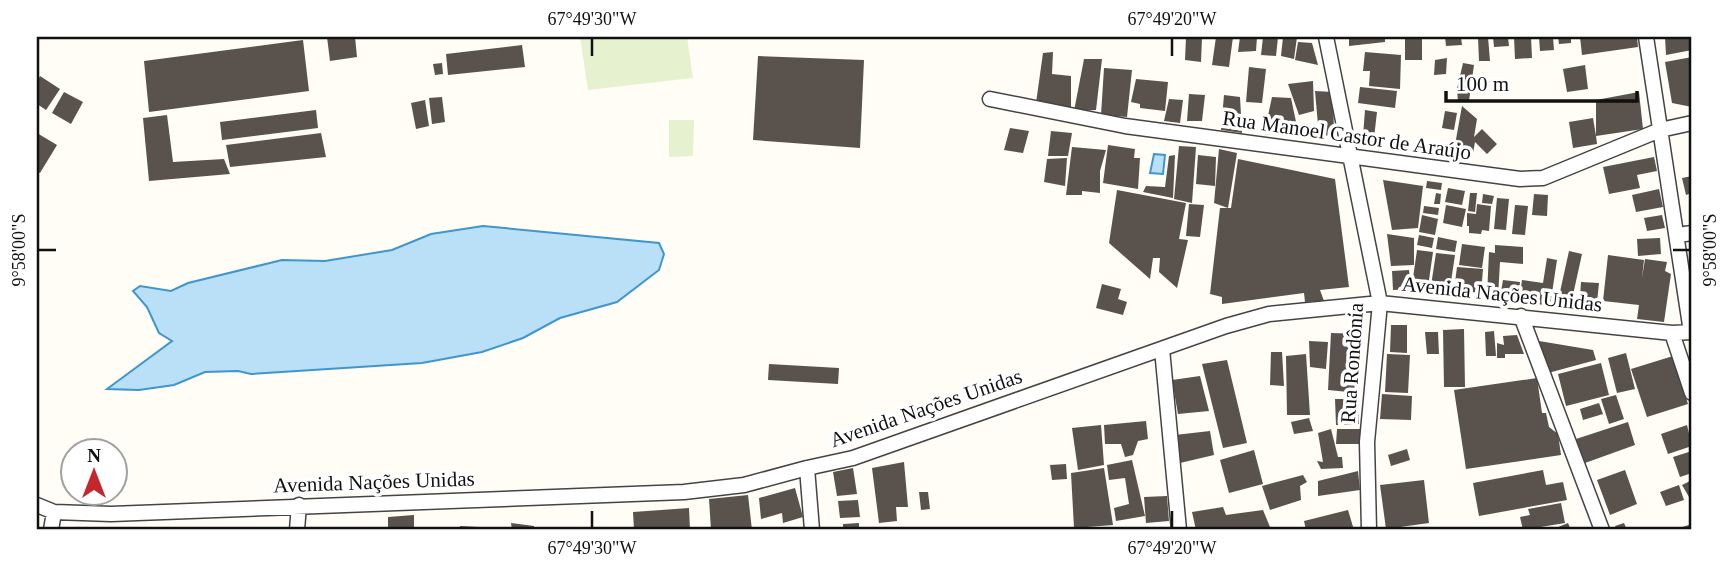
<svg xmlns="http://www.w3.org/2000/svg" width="1729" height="567" font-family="Georgia,serif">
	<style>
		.pitch { fill: #e6f2cf }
		.water { fill: #b9e0f7; stroke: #3f96cf; stroke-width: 2 }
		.building { fill: #5a524d }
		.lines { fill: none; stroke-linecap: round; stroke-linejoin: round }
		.minor-casing { stroke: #444; stroke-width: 17 }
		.minor { stroke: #fff; stroke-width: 14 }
		.ticks { fill: none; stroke: #111; stroke-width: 2.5 }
		.labels { text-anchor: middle; stroke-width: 7; stroke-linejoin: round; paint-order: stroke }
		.street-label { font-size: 21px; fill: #111; stroke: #fff }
		.neatline { fill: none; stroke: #111; stroke-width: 2.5 }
		.ticks-label { font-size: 18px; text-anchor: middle; fill: #111 }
	</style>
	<rect width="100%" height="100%" fill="#fffdf5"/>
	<path class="pitch" d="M580,37H687L693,78L588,90Z
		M669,120H694L693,156L669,157Z"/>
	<path class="water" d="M1154,154L1165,155L1163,174L1150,173Z
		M483,226L659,243L664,254L659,270L617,302L560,318L523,338L482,352L422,363L251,374L238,371L205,372L174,385L139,390L107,389L172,341L159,333L147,307L133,291L140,286L171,291L188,283L282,260L325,261L392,250L431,234Z"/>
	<path class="building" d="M327,37H355L357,57L330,61Z
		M1186,37H1202L1201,62L1185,60Z
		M1216,37H1233L1229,67L1212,65Z
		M1240,37H1257L1256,51L1238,52Z
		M1263,37H1278L1276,56L1261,55Z
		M1283,37H1297L1294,59L1281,56Z
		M1349,37H1385V42L1349,46Z
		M1405,37H1422V60H1405Z
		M1445,37H1461L1462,45L1446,46Z
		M1478,37H1488L1490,61H1479Z
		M1493,37H1508L1509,46L1494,47Z
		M1514,37H1531L1532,58L1515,59Z
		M1539,37H1553L1554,50L1540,51Z
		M1558,37H1571V43L1559,44Z
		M1580,37H1637L1638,47L1582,55Z
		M1665,37H1692V50L1666,55Z
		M303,40L309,91L149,112L144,61Z
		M1298,42L1312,43L1318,65L1295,60Z
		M522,45L525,67L448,75L446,54Z
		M1053,52L1052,74L1071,76V109L1036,103L1043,53Z
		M1365,52L1401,55L1400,89L1369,86L1370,71H1363Z
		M758,56L864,60L860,148L753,140Z
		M1692,57V107L1672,103L1665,62Z
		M1447,58L1446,74L1434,75L1435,60Z
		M1084,59H1102L1096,110L1074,111Z
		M442,63L443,74L435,75L433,64Z
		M1463,63L1474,65L1469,101L1458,102L1457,89Z
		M1585,65L1588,89L1567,92L1563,69Z
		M1249,67L1266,69L1262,103L1246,102Z
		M1104,68L1132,70L1127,117L1101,115Z
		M40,76L60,89L46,110L37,104V82Z
		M1136,79L1168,82L1165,111L1140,108V104L1131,102Z
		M1313,81L1314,111L1299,115L1288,84Z
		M1360,87L1397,91L1395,108L1358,103Z
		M1315,91L1333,92L1334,135L1319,136Z
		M64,92L83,102L71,124L52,113Z
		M1639,92L1643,129L1596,136L1597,144L1573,148L1569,122L1593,118L1596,136V100Z
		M1189,94L1205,95L1202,121H1187Z
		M1224,95L1240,97L1242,133L1221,130Z
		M442,97L445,122L432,124L429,98Z
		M1272,97L1291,98L1299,136L1264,134Z
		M1169,99L1183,100L1180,123L1164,121Z
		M425,100L429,126L416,129L411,103Z
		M1462,106L1477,119L1474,137L1482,129L1497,144L1487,154L1475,142L1472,159L1453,156Z
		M316,110L318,128L222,140L220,122Z
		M1365,110L1377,112L1374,138L1363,136Z
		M1445,111L1457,113L1454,130L1442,128Z
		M167,115L173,162L224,159L230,174L149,181L143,118Z
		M1010,128L1029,131L1023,153L1004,150Z
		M1051,131L1072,133L1068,156H1048Z
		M37,133L57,145L40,173L37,171Z
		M321,133L326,157L230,167L226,145Z
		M1108,145L1135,149L1134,158H1140L1138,189L1103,183Z
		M1179,146L1196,147L1192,203L1174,199Z
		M1072,147L1106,150L1100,171V193L1082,191V195H1066Z
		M1219,149L1237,153L1228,208L1214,203Z
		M1175,155L1173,198L1143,192L1146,186L1165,187L1169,156Z
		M1198,155L1216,157L1215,186L1196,184Z
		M1654,157L1657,171L1637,175L1640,188L1609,194L1603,167Z
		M1067,158L1065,186L1044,182L1047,159Z
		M1238,159L1335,179L1349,287L1320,290L1324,301L1305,302L1304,293L1222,304V297L1210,294L1220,208H1231Z
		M1692,176V193L1686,195L1682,178Z
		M1383,180L1423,186L1418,228L1392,230Z
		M1427,181L1442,183L1441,190L1426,188Z
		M1448,188L1465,191L1462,205L1445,202Z
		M1659,189L1663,207L1636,212L1632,195Z
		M1117,190L1186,203L1179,239L1188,240L1177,288L1159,272L1160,258H1153L1150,279L1109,243Z
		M1436,193L1441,194L1440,204H1434Z
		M1470,193H1477L1475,212L1468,211Z
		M1483,194L1494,196L1492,204L1482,203Z
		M1534,194L1548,195L1547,216L1532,215Z
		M1497,198L1509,199L1506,230L1494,229Z
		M1189,204L1204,205L1200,237L1186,236Z
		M1477,204L1491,206L1489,231L1482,230L1481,234L1469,233V226H1467V213L1476,214Z
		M1446,205L1466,209L1462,227L1443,223Z
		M1515,205L1528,206L1525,235L1512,234Z
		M1424,206L1439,208L1438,215L1423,213Z
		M1422,215L1438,219L1435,235L1419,232Z
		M1662,215L1665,228L1647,231L1644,218Z
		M1387,234L1414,238V265L1391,266Z
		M1419,235L1434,238L1432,248L1417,245Z
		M1438,237L1457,241L1455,252L1436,249Z
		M1660,238L1661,254L1638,256L1637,239Z
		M1462,244L1485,247L1482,268L1459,265Z
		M1495,245L1523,247V264L1500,262L1498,297L1487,296L1489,252L1495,253Z
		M1417,250L1433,252L1427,294L1411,292Z
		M1569,251L1582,254L1571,304L1558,301Z
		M1436,253L1455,255L1449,295L1430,292Z
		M1608,255L1644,260L1642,278L1645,259L1667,262L1665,271L1671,274L1664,322L1637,319L1639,305L1603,301Z
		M1547,258L1557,260L1550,306L1519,301L1522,280L1543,283Z
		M1457,267L1483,269L1481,293L1454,290Z
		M1409,270L1411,289L1393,290L1392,271Z
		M1503,280L1520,282L1518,300L1500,298Z
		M1581,282L1599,283L1596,312L1579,311Z
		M1102,284L1121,289L1118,299L1127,302L1123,315L1096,308Z
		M1391,325H1407V353L1390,352Z
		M1464,329L1465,387H1444L1443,330Z
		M1494,331L1496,356H1486L1485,332Z
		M1425,332H1438L1439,354H1427Z
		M1331,333L1364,334L1359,393L1328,390Z
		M1517,335L1524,354H1505V358H1497V343L1504,345L1503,336Z
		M1309,341L1328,342L1326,369L1310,367Z
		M1539,341L1593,350L1596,360L1548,373Z
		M1271,352H1282L1284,386L1270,385Z
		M1626,353L1635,389L1617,393L1608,358Z
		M1306,354L1310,415H1287L1286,356Z
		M1387,354L1410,355L1408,393L1385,392Z
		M1673,356L1688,404L1647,417L1631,369Z
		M1227,360L1247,443L1223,448L1202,364Z
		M1601,363L1609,395L1566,406L1558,374Z
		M769,364L839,368L838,384L768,380Z
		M1200,376L1209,411L1178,414L1172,380Z
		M1537,378L1542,413H1546L1549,427L1558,434L1561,455L1466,469L1454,390Z
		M1382,394L1412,396L1411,420L1380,419Z
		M1616,395L1624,419L1609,424L1601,399Z
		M1335,399H1358L1359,424L1336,425Z
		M1599,403L1603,414L1583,420L1580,409Z
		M1309,418L1313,431L1294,434L1291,422Z
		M1146,421L1148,439L1138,441L1133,455L1125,457L1121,444H1105L1104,425Z
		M1628,422L1635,445L1585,463L1576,439Z
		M1101,425L1104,465L1078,470L1072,428Z
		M1687,425L1692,446L1668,454L1661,434Z
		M1331,429L1338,457H1342L1343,468L1321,469L1317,461L1323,462L1318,433Z
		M1337,429H1360L1361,444H1336Z
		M1210,431L1214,455L1180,463L1175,435Z
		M1407,449L1410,460L1391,466L1388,455Z
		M1254,450L1263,484L1229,493L1220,460Z
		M1692,451V473L1680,477L1673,457Z
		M1132,460L1145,516L1116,521L1114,508L1129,504L1125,478L1109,480L1107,465Z
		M904,462L908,507H896L897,521L879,523L872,468Z
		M1066,464L1067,479L1052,480L1050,465Z
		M853,468L857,494L837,496L833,472Z
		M1104,468L1113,525L1074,528L1071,473Z
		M1543,470L1546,485L1563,482L1567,500L1479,516L1473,483Z
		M1625,470L1637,504L1610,515L1597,480Z
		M1358,471L1360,490L1318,496V481Z
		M1303,475L1307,482L1300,486L1301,500L1270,510L1262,486Z
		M1424,480L1429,523L1386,529L1380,485Z
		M1692,480V496L1689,497L1682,485Z
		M1679,485L1684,500L1666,506L1660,492Z
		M795,488L803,517L783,523L782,513L761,519L759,498Z
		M919,492H928L930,509L921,510Z
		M748,495L752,530H711L709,499Z
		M1167,496L1169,521L1146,523L1144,497Z
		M858,500L860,517L840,518L838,501Z
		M1561,503L1565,523L1523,530L1520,517L1530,515L1528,509Z
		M1223,507L1226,515L1263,510L1270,527L1258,530H1196L1192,512Z
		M689,508L690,530H634L633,512Z
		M1348,510L1354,530H1306L1304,521Z
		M414,515V530H388V517Z
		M511,523L534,526V530H512Z
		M859,523V530H843V524Z
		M1568,523L1571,530H1551Z
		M1624,523L1627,530H1617L1615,526Z
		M1692,524V530H1673Z
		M460,526L498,528V530H459Z"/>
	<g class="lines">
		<g class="minor-casing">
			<path id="minor" d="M1326,37L1380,303L1367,442L1369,530
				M1646,37L1691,332
				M990,99L1125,126L1520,179L1543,178L1660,130L1692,123
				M1678,235L1692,233
				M1521,316L1602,530
				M1672,333L1692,393
				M1162,349L1179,530
				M807,468L812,530
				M37,505L54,512L111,514L684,492L744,485L807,468L853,458L1226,326L1269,314L1380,303L1672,333L1692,332
				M51,530L54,512
				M297,530L299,505"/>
		</g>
		<use href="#minor" class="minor"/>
	</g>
	<path class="ticks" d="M592,38V56M1172,38V56M38,250H56M1673,250H1690M592,511V528M1172,511V528"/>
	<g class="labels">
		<g class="street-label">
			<text transform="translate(1347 135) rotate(8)" y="7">Rua Manoel Castor de Araújo</text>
			<text transform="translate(1502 294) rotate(6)" y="7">Avenida Nações Unidas</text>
			<text transform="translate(1352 363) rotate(-86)" y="7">Rua Rondônia</text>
			<text transform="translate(926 408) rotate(-19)" y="7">Avenida Nações Unidas</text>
			<text transform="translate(374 482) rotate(-2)" y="7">Avenida Nações Unidas</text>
		</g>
	</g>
	<rect width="1729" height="567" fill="none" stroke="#ffffff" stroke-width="77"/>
	<g transform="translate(94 472)"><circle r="33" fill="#ffffff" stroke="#a0a0a0" stroke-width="2"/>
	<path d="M0-5L12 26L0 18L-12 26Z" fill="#c4262e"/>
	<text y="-10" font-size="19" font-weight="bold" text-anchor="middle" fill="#111111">N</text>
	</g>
	<path d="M1446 91v10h191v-10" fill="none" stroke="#111111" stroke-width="3.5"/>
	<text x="1456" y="91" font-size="21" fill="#111111" stroke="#ffffff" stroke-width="5" paint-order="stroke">100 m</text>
	<rect x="38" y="38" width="1652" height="490" class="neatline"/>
	<g class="ticks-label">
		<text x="592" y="25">67°49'30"W</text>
		<text x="1172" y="25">67°49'20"W</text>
		<text transform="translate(19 250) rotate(-90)" y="6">9°58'00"S</text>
		<text transform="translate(1710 250) rotate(-90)" y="6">9°58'00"S</text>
		<text x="592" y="554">67°49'30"W</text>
		<text x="1172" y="554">67°49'20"W</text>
	</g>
</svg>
